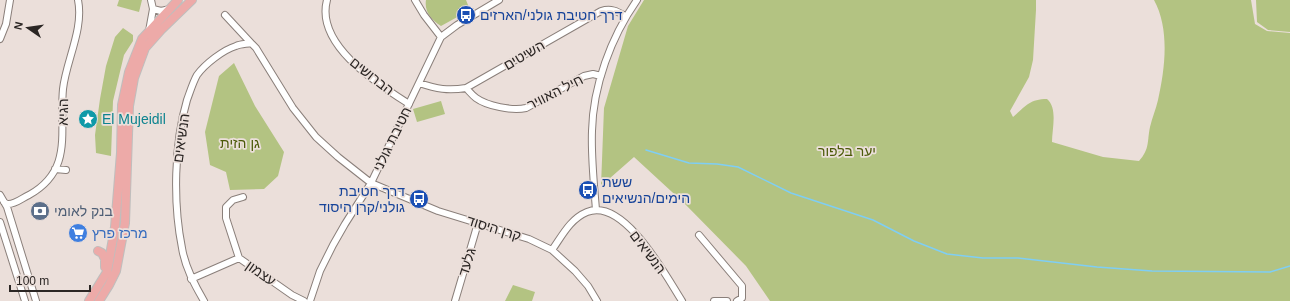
<svg xmlns="http://www.w3.org/2000/svg" width="1290" height="301" font-family="Arial,'Noto Sans Hebrew',sans-serif">
	<style>
		.green { fill: #b3c382 }
		.lines { fill: none; stroke-linecap: round; stroke-linejoin: round }
		.stream { stroke: #7fcef4; stroke-width: 1.5 }
		.minor-casing { stroke: #8a7f7a; stroke-width: 8 }
		.major-casing { stroke: #bfbebd; stroke-width: 10 }
		.minor { stroke: #fff; stroke-width: 6 }
		.major { stroke: #edaaa8; stroke-width: 8 }
		.labels { text-anchor: middle; stroke-width: 3.5; stroke-linejoin: round; paint-order: stroke }
		.transit-label { font-size: 14px; fill: #164399; stroke: #ebdfda; text-anchor: start }
		.street-label { font-size: 14px; fill: #2b2624; stroke: #ebdfda }
		.culture-label { font-size: 14px; fill: #0d838f; stroke: #ebdfda; text-anchor: start }
		.park-label { font-size: 14px; fill: #4c5a09; stroke: #ebdfda }
		.service-label { font-size: 14px; fill: #4e5e75; stroke: #ebdfda; text-anchor: start }
		.shop-label { font-size: 14px; fill: #366cbe; stroke: #ebdfda; text-anchor: start }
	</style>
	<rect width="100%" height="100%" fill="#ebdfda"/>
	<path class="green" d="M119,0H142L139,12L117,6Z
		M426,0H466L470,10L441,26C432,20 424,12 426,0Z
		M644,0H1036V10L1033,60L1029,77L1010,111L1013,117C1025,107 1029,99 1047,99C1058,108 1052,129 1052,142L1103,157L1139,161C1150,149 1147,141 1150,127C1152,118 1156,109 1158,100C1165,69 1170,29 1154,0H1251L1255,24L1267,31L1290,33V301H770L746,266L684,203L634,157L601,186L604,108L628,26Z
		M1256,0H1290V32L1268,30L1257,22Z
		M123,28L133,35V41L124,55L113,101L111,156L96,153L95,135L100,99L106,66L115,37Z
		M234,63L255,106L284,152L278,176L264,189L230,190L226,172L210,165L205,132L219,76Z
		M441,101L445,114L417,122L413,109Z
		M513,285L535,292L532,301H505Z"/>
	<g class="lines">
		<path class="stream" d="M646,150L689,163L717,164L738,167L791,193L873,220L914,241L947,254L983,258H1018L1097,267L1152,271L1270,272L1290,266"/>
		<g class="minor-casing">
			<path id="minor" d="M151,0L153,9L161,11L170,9
				M327,0C315,45 378,84 409,104
				M415,0L424,15L441,37
				M149,31L153,9
				M0,39L6,24L10,0
				M251,43L256,48L293,108L316,137L338,157L371,183L438,211L529,239L552,250L575,271L588,286L597,301
				M419,83C437,89 448,91 466,88L601,11C611,8 617,11 625,16
				M466,88C469,91 472,95 476,98C487,106 512,111 526,108L584,76L593,74L601,76
				M55,169L66,170
				M0,195L7,207L36,301
				M243,197L233,200L226,207V218L239,258L292,295L304,301
				M4,202L7,204C15,205 22,198 29,195C74,170 59,131 63,89C66,61 84,29 78,0
				M596,210C594,184 591,157 592,131C593,86 611,37 637,0
				M0,222L25,301
				M699,235L742,286V298L737,301
				M552,250C562,236 570,219 587,212C624,197 666,276 682,301
				M191,279L239,258
				M204,301C194,284 185,267 182,248C173,203 174,144 187,100C190,92 193,82 197,75C205,64 223,50 236,46C240,44 246,44 251,43L225,15
				M310,301L320,271L333,245L345,224L371,183L441,37L457,25L499,0
				M455,301L478,223
				M714,301H727"/>
		</g>
		<g class="major-casing">
			<path id="major" d="M98,251L102,253L105,259V267
				M89,301L107,272L115,227L121,153L122,105L129,72L142,39L178,0
				M99,301L109,285L116,271L125,223L129,106L134,78L145,48L161,30L192,0"/>
		</g>
		<use href="#minor" class="minor"/>
		<use href="#major" class="major"/>
	</g>
	<defs>
		<g id="bus-disc" transform="scale(1)"><circle r="9.5" fill="#1a4fb4" stroke="#ebdfda"/><path d="M-5-6H5V4H4V6H2V4H-2V6H-4V4H-5ZM-3.5-4V0h7V-4ZM-3.5 1.2v1.5H-2V1.2ZM2 1.2v1.5H3.5V1.2Z" fill="#fff"/></g>
		<g id="sight-disc" transform="scale(1)"><circle r="9.5" fill="#0f9aa8" stroke="#ebdfda"/><path d="M0-6L1.8-2.2L6-1.7L2.9 1.2L3.7 5.4L0 3.3L-3.7 5.4L-2.9 1.2L-6-1.7L-1.8-2.2Z" fill="#fff"/></g>
		<g id="bank-disc" transform="scale(1)"><circle r="9.5" fill="#5c6f8a" stroke="#ebdfda"/><path d="M-6-4H6V4H-6ZM0-2.3a2.3 2.3 0 1 0 0 4.6a2.3 2.3 0 1 0 0-4.6Z" fill="#fff"/></g>
		<g id="supermarket-disc" transform="scale(1)"><circle r="9.5" fill="#3f7fe0" stroke="#ebdfda"/><path d="M-6-5.5h2.5l.6 2H6L4.5 2H-2.5L-4.4-4H-6ZM-1.5 3.2a1.3 1.3 0 1 0 .1 0ZM3 3.2a1.3 1.3 0 1 0 .1 0Z" fill="#fff"/></g>
	</defs>
	<g fill-rule="evenodd">
		<use href="#bus-disc" x="466" y="15"/>
		<use href="#sight-disc" x="88" y="119"/>
		<use href="#bus-disc" x="588" y="190"/>
		<use href="#bus-disc" x="419" y="199"/>
		<use href="#bank-disc" x="40" y="211"/>
		<use href="#supermarket-disc" x="78" y="233"/>
	</g>
	<g class="labels">
		<g class="transit-label">
			<text x="480" y="20">דרך חטיבת גולני/הארזים</text>
			<text x="602" y="187">ששת<tspan x="602" dy="16">הימים/הנשיאים</tspan></text>
			<text x="405" y="196" text-anchor="end">דרך חטיבת<tspan x="405" dy="16">גולני/קרן היסוד</tspan></text>
		</g>
		<g class="street-label">
			<text transform="translate(524 55) rotate(-30)" y="5">השיטים</text>
			<text transform="translate(372 76) rotate(38)" y="5">הברושים</text>
			<text transform="translate(555 92) rotate(-27)" y="5">חיל האוויר</text>
			<text transform="translate(63 112) rotate(-89)" y="5">הגיא</text>
			<text transform="translate(181 138) rotate(-82)" y="5">הנשיאים</text>
			<text transform="translate(392 139) rotate(-64)" y="5">חטיבת גולני</text>
			<text transform="translate(494 228) rotate(17)" y="5">קרן היסוד</text>
			<text transform="translate(648 252) rotate(53)" y="5">הנשיאים</text>
			<text transform="translate(467 262) rotate(-73)" y="5">גלעד</text>
			<text transform="translate(261 273) rotate(35)" y="5">עצמון</text>
		</g>
		<g class="culture-label">
			<text x="102" y="124">El Mujeidil</text>
		</g>
		<g class="park-label">
			<text x="240" y="148">גן הזית</text>
			<text x="847" y="156">יער בלפור</text>
		</g>
		<g class="service-label">
			<text x="54" y="216">בנק לאומי</text>
		</g>
		<g class="shop-label">
			<text x="92" y="238">מרכז פרץ</text>
		</g>
	</g>
	<g transform="translate(28 28) rotate(283)" stroke="#ebdfda" stroke-width="3" paint-order="stroke">
	<path d="M0-3L7 15L0 10L-7 15Z" fill="#2b2624"/>
	<text y="-6" font-size="11" font-weight="bold" text-anchor="middle" fill="#2b2624">N</text>
	</g>
	<path d="M10 285v6h80v-6" fill="none" stroke="#2b2624" stroke-width="2"/>
	<text x="16" y="285" font-size="12" fill="#2b2624" stroke="#ebdfda" stroke-width="3" paint-order="stroke">100 m</text>
</svg>
